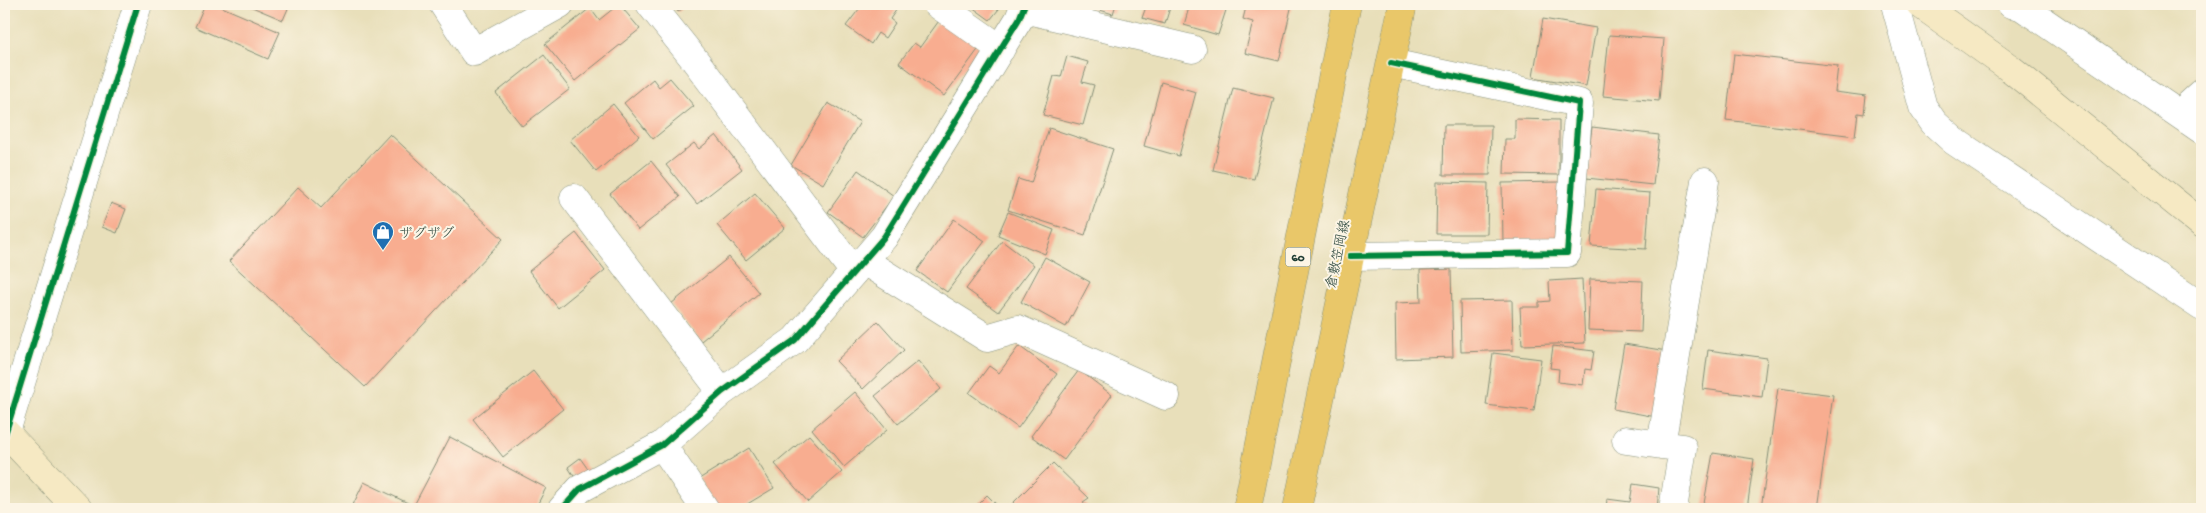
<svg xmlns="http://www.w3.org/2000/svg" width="2206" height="513" font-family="'Gochi Hand','Klee One',sans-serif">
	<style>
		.building { fill: #f8ad90 }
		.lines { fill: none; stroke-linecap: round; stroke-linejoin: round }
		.street-casing { stroke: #848e77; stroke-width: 29 }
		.secondary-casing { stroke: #848e77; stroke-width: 29 }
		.primary-casing { stroke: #848e77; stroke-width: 29 }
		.street { stroke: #fff; stroke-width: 28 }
		.secondary { stroke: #f6e9c3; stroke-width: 28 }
		.primary { stroke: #e9c769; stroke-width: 28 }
		.cycleway-casing { stroke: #fcf5e5; stroke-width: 9 }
		.cycleway { stroke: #00873e; stroke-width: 6 }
		.labels { text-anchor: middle; stroke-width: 4; stroke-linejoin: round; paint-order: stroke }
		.shield { fill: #fcf5e5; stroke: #617469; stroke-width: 1 }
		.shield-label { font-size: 12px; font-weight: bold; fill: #1f3d34 }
		.poi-label { font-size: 14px; fill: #1f3d34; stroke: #fcf5e5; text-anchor: start }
		.street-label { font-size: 14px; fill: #1f3d34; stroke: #fcf5e5 }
	</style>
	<rect width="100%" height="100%" fill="#fcf5e5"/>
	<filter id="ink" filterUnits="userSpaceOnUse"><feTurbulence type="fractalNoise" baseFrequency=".02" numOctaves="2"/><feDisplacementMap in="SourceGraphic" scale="10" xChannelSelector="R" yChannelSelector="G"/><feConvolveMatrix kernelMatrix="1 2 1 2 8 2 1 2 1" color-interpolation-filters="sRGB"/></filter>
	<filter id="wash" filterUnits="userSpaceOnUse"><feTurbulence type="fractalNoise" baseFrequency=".0096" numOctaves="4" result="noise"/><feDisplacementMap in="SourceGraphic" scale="20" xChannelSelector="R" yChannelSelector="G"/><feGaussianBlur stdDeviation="1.12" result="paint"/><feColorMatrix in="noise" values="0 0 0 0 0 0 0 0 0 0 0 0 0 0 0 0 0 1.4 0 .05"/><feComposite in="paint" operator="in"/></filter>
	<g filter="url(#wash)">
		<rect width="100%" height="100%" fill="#e8dfba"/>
		<g id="blocks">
			<path class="building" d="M205,4H215L280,32L268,59L195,27Z
				M245,4H290L283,20Z
				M619,4L640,29L575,81L545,44L590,8L599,20Z
				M672,4H688L678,12Z
				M863,4H896L899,6L890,19L895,23L885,38L878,33L871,44L846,26Z
				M968,4H1003L990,20Z
				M1080,4H1116L1113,14Z
				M1147,4H1171L1165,24L1142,18Z
				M1190,4H1228L1218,35L1184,25Z
				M1238,4H1292L1279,61L1245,53L1253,22L1243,19L1246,7Z
				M941,18L980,47L944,96L899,63L914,43L920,47Z
				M1543,19L1596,28L1586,86L1533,77Z
				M1609,35L1664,39L1659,101L1603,96Z
				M1734,54L1838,66L1835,92L1866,96L1864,114L1858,113L1855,136L1726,120Z
				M544,55L570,89L522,126L496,93Z
				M1067,56L1088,62L1082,82L1094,85L1083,125L1043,115L1054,76L1061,77Z
				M670,78L694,106L653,139L624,103L653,79L659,87Z
				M1161,82L1196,92L1179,156L1144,146Z
				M1233,88L1274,98L1254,179L1213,170Z
				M828,103L860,122L823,184L791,165Z
				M613,104L639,136L596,172L570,140Z
				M1515,119L1559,120V175L1504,174L1505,139H1515Z
				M1444,125H1491L1490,175H1443Z
				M1592,127L1659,135L1653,185L1586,178Z
				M1049,128L1113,149L1085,235L1008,210L1018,179L1031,183Z
				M390,134L503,239L365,387L229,261L298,187L321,208Z
				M716,135L742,169L697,204L666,165L694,143L699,149Z
				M651,161L680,197L638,230L610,194Z
				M858,170L894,196L863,237L828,212Z
				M1437,182L1488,183L1487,234H1436Z
				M1560,182L1561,243H1503L1502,183Z
				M1596,189L1650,193L1646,249L1591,246Z
				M755,193L785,228L746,260L717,225Z
				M111,203L126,209L117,233L102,227Z
				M1008,212L1054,230L1045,254L998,235Z
				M954,219L985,241L947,292L917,271Z
				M576,233L605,270L558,308L529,271Z
				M1002,241L1034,265L998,312L966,289Z
				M729,257L759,293L701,341L671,304Z
				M1045,257L1090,282L1066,327L1021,302Z
				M1451,269L1453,357L1396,359L1395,303L1421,302L1420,270Z
				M1582,279L1585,343L1522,345L1520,307H1539V302L1550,301L1549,281Z
				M1590,279L1643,281L1641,332L1588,330Z
				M1512,300L1513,350L1461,352L1460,301Z
				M878,321L904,350L863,389L836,361Z
				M1624,344L1667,351L1656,417L1613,409Z
				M1019,346L1057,374L1018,428L969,393L989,366L999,373Z
				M1553,346L1594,351L1591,370L1585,369L1583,385L1558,382L1559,369L1550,368Z
				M1708,350L1767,358L1762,397L1703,389Z
				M1493,353L1541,359L1534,411L1486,405Z
				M918,361L941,389L898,424L875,396Z
				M1079,370L1112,395L1064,460L1031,436Z
				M533,371L563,409L503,457L473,419Z
				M1778,388L1833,395L1817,509H1761Z
				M855,392L887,430L844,467L812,429Z
				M809,435L842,472L808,502L775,464Z
				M450,437L546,488L535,509H412Z
				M749,448L774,488L739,509H717L699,479Z
				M1713,453L1754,459L1747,509H1703Z
				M580,458L590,472L577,481L568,467Z
				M1053,463L1089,498L1083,502L1091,509H1007Z
				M364,482L410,504L407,509H351Z
				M1633,484L1659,488L1657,509H1606L1607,499L1630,502Z
				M987,495L1001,509H973Z"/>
		</g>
	</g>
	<g filter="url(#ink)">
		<use href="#blocks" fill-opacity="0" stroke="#848e77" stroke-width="1"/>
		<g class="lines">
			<g class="street-casing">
				<path id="street" d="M443,4L474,52L560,4
					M650,4L694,59L854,272
					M937,4L1001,49
					M1895,4L1923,107L1934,123L1954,141L2202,307
					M2011,4L2021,6L2202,130
					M1023,9L1192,49
					M2179,114L2202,93
					M574,198L722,392
					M1350,256L1567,253L1579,103L1391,63
					M864,261L987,338L1018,329L1166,396
					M4,438L138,4
					M1626,440L1683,448L1673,509
					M662,445L705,509
					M1661,445L1705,181
					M562,509L580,489L662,445L722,392L795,340L884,237L1019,19L1025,4"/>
			</g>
			<g class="secondary-casing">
				<path id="secondary" d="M1920,4L2011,69L2202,224
					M4,431L78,509"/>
			</g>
			<g class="primary-casing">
				<path id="primary" d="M1247,509L1347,4
					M1297,509L1403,4"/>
			</g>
			<use href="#street" class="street"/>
			<use href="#secondary" class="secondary"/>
			<use href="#primary" class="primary"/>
			<g class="cycleway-casing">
				<path id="cycleway" d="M1350,256L1567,253L1579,103L1391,63
					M4,438L138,4
					M562,509L580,489L662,445L722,392L795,340L884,237L1019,19L1025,4"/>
			</g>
			<use href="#cycleway" class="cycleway"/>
		</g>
	</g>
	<defs>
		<g id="shop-pin" transform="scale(1.125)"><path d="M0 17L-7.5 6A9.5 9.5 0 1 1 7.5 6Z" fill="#1f6fb2" stroke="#fcf5e5"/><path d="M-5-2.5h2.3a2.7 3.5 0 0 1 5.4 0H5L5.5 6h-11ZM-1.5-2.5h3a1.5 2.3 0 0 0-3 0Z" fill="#fff"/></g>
	</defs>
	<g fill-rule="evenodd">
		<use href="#shop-pin" x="383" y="232"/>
	</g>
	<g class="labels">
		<rect class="shield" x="1285.5" y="247.5" width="25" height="19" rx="4"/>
		<g class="shield-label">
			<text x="1298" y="261">60</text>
		</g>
		<g class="poi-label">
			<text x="399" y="237">ザグザグ</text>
		</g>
		<g class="street-label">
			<text transform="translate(1337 254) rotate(-78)" y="5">倉敷笠岡線</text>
		</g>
	</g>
	<rect width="2206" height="513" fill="none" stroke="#fcf5e5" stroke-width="20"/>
</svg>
